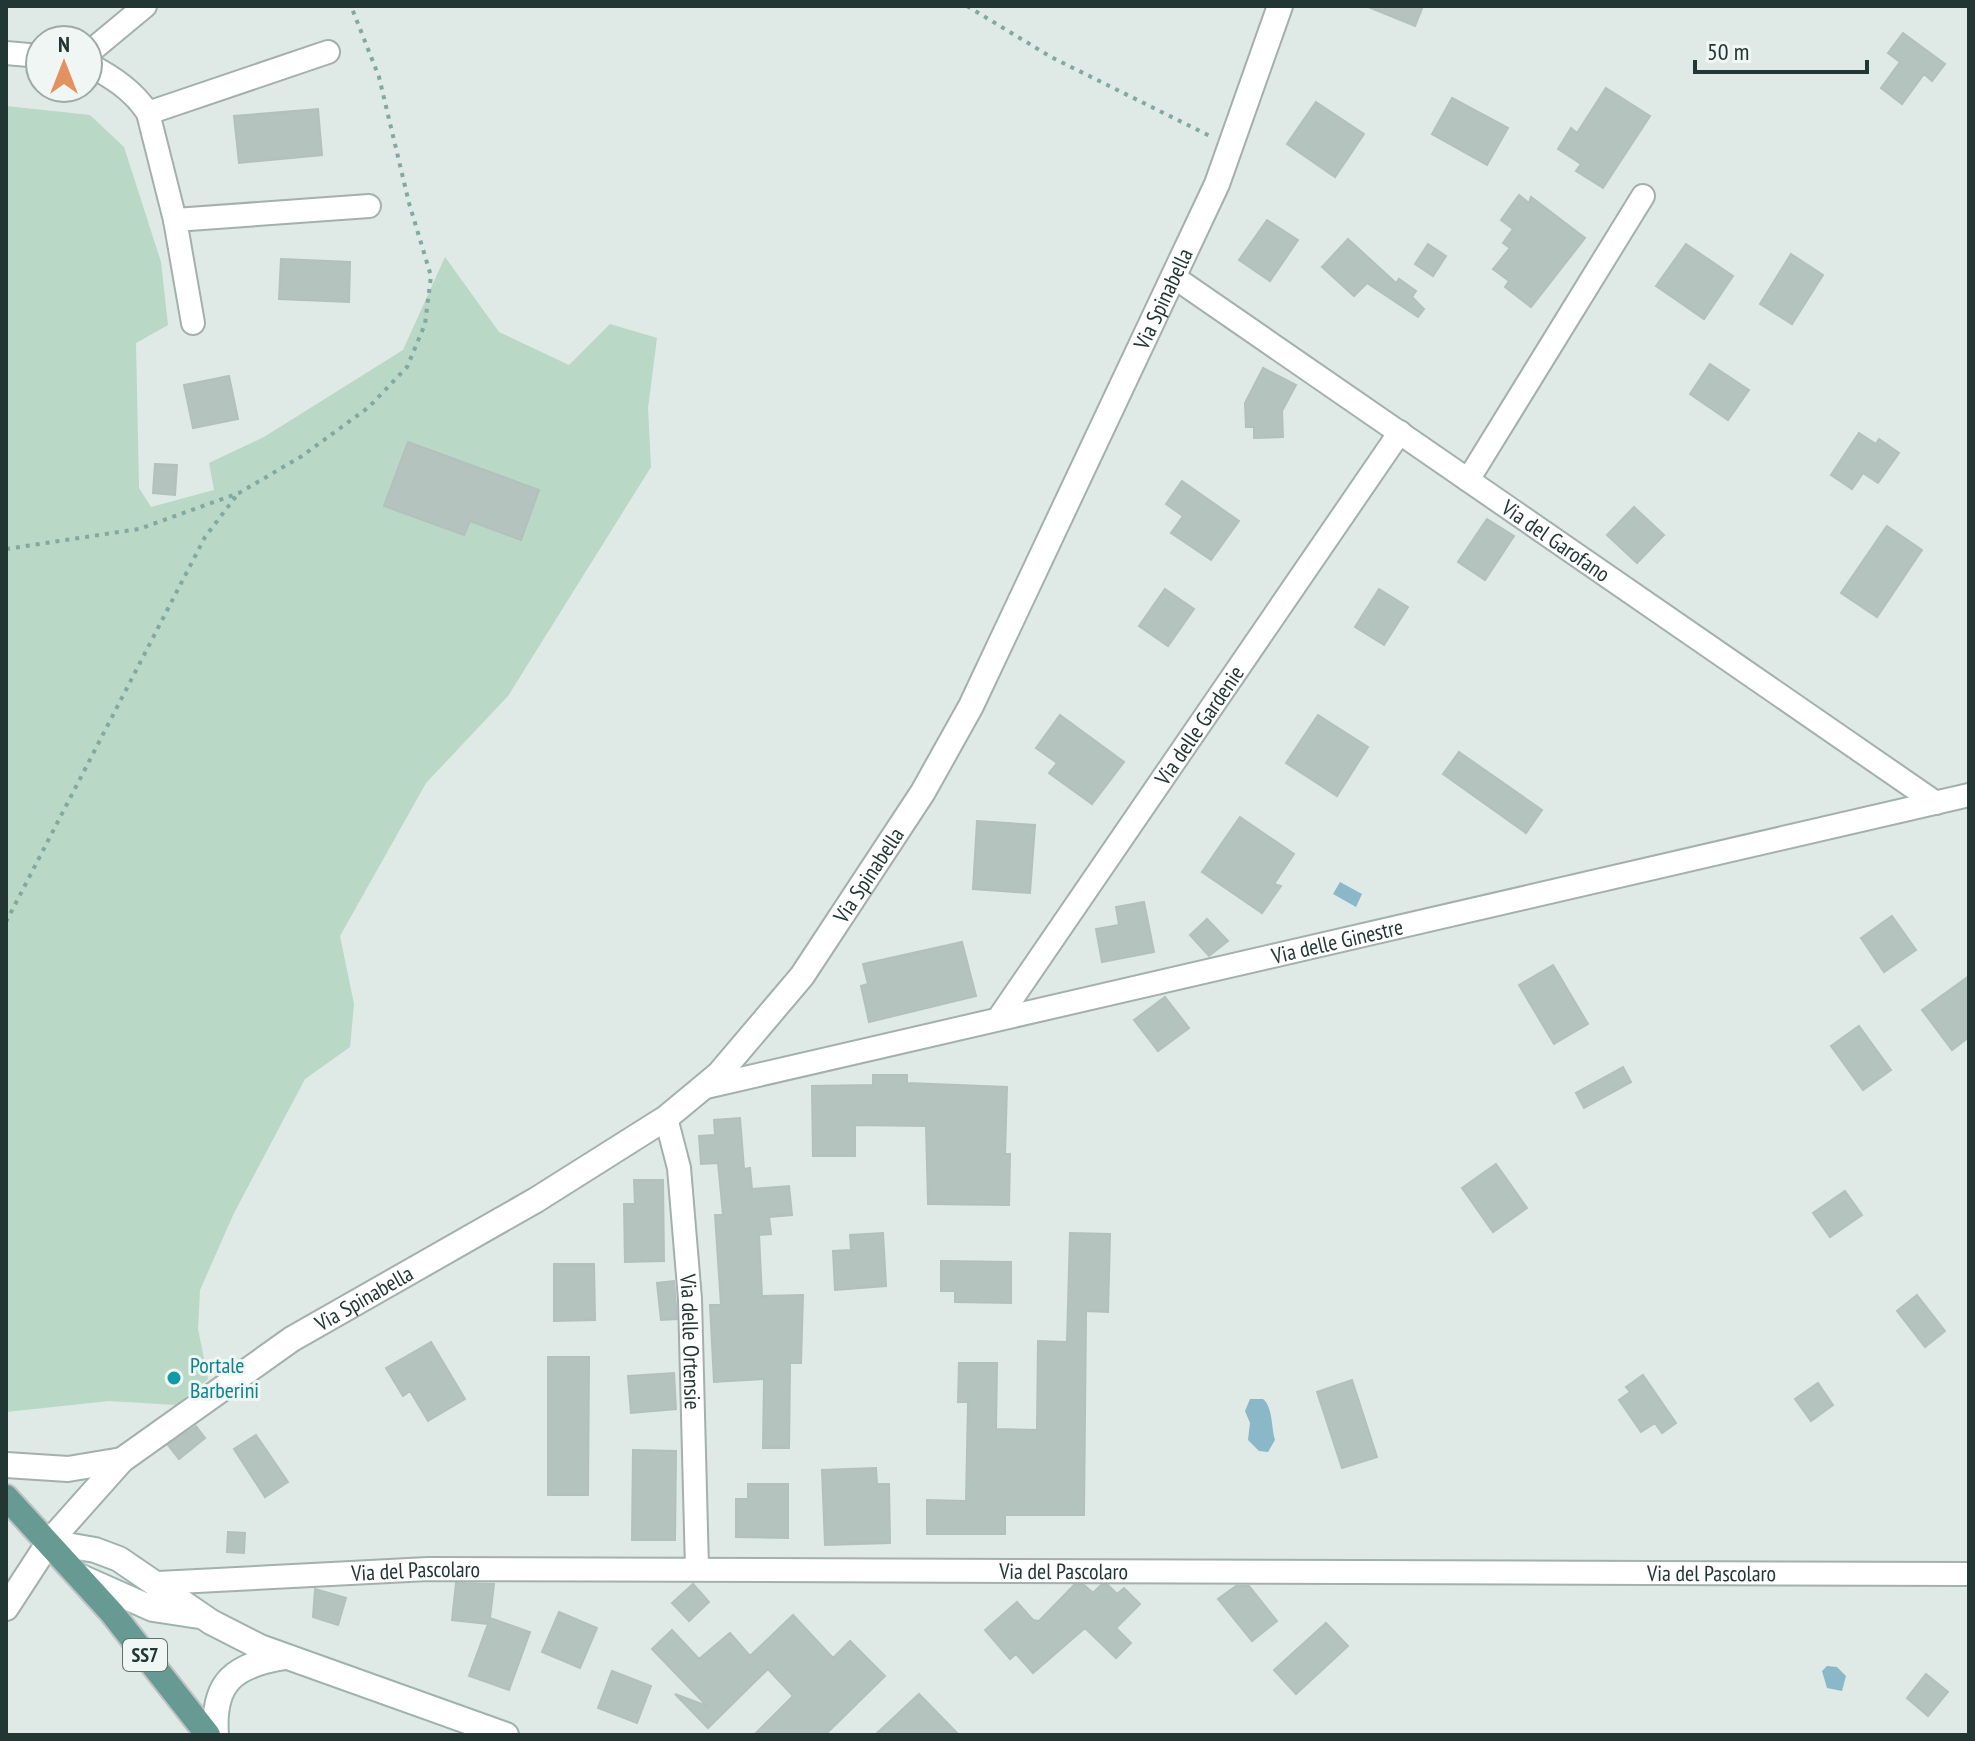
<svg xmlns="http://www.w3.org/2000/svg" width="1975" height="1741" font-family="'PT Sans Narrow',sans-serif">
	<style>
		.green { fill: #b9d8c5 }
		.water { fill: #8bb8c9 }
		.building { fill: #b5c3bf; stroke: #b2c1bd; stroke-width: 2 }
		.lines { fill: none; stroke-linecap: round; stroke-linejoin: round }
		.minor-casing { stroke: #a3b0ac; stroke-width: 26 }
		.tertiary-casing { stroke: #a3b0ac; stroke-width: 28 }
		.secondary-casing { stroke: #9fb3ae; stroke-width: 28 }
		.primary-casing { stroke: #bdc3c2; stroke-width: 28 }
		.path { stroke: #82a9a1; stroke-width: 4; stroke-dasharray: 4 6; stroke-linecap: butt }
		.minor { stroke: #fff; stroke-width: 22 }
		.tertiary { stroke: #fff; stroke-width: 24 }
		.secondary { stroke: #fff; stroke-width: 24 }
		.primary { stroke: #679a93; stroke-width: 24 }
		.culture-dot { fill: #0f9aa8; stroke: #eff6f3; stroke-width: 3 }
		.labels { text-anchor: middle; stroke-width: 6; stroke-linejoin: round; paint-order: stroke }
		.shield { fill: #eff6f3; stroke: #60706d; stroke-width: 2 }
		.shield-label { font-size: 20px; font-weight: bold; fill: #223733 }
		.street-label { font-size: 22px; fill: #223733; stroke: #eff6f3 }
		.culture-label { font-size: 22px; fill: #0d838f; stroke: #eff6f3; text-anchor: start }
	</style>
	<rect width="100%" height="100%" fill="#dfe9e5"/>
	<path class="green" d="M6,106L90,115L124,147L161,262L168,325L136,343L139,488L151,507L214,490L209,463L264,437L403,350L445,257L499,332L569,365L610,324L657,338L648,408L651,467L508,696L426,783L340,936L354,1004L350,1047L305,1079L234,1213L200,1290L198,1329L208,1379L176,1405L109,1401L6,1412Z"/>
	<path class="water" d="M1340,882L1362,894L1356,907L1333,894Z
		M1250,1399H1263C1273,1407 1271,1427 1275,1440L1268,1452L1259,1451L1248,1440L1250,1423L1245,1411Z
		M1827,1666L1837,1667L1846,1676L1842,1691L1827,1688L1822,1671Z"/>
	<path class="building" d="M1366,6H1423L1415,26Z
		M1903,33L1945,64L1932,81L1924,74L1902,104L1881,88L1900,62L1888,53Z
		M1606,88L1650,116L1603,188L1576,171L1581,164L1558,149L1571,128L1577,133Z
		M1452,98L1508,128L1487,165L1432,134Z
		M1316,102L1364,134L1335,177L1287,144Z
		M318,109L322,155L239,163L234,116Z
		M1519,195L1529,203L1531,197L1585,238L1531,307L1505,287L1509,281L1493,269L1510,248L1503,243L1513,229L1501,220Z
		M1267,220L1298,240L1270,281L1239,260Z
		M1348,239L1396,283L1399,279L1416,291L1412,297L1424,309L1418,317L1367,283L1354,296L1322,267Z
		M1428,244L1446,256L1433,276L1415,264Z
		M1686,244L1733,276L1704,319L1656,286Z
		M1791,254L1823,275L1792,324L1760,304Z
		M281,259L350,262L349,302L279,299Z
		M1710,364L1749,390L1728,420L1690,394Z
		M1263,368L1296,385L1282,411L1283,437L1254,438V427H1246L1245,403Z
		M229,376L238,419L193,428L184,385Z
		M1859,433L1876,444L1879,439L1899,453L1878,483L1863,473L1852,489L1831,475Z
		M408,442L539,490L521,540L470,521L464,535L384,506Z
		M155,464L177,465L175,495L153,493Z
		M1182,481L1239,521L1211,560L1171,533L1183,516L1166,504Z
		M1634,507L1664,535L1637,563L1607,535Z
		M1487,519L1514,536L1485,580L1458,562Z
		M1887,526L1922,550L1877,617L1841,593Z
		M1165,589L1194,609L1168,646L1139,626Z
		M1379,589L1408,607L1384,645L1355,627Z
		M1060,715L1124,762L1092,804L1049,773L1057,763L1036,748Z
		M1318,715L1368,747L1337,796L1286,763Z
		M1459,752L1542,810L1526,833L1443,774Z
		M1240,817L1294,854L1274,884L1281,886L1262,913L1202,872Z
		M977,821L1035,825L1030,893L973,889Z
		M1144,902L1154,952L1102,962L1096,929L1119,925L1116,907Z
		M1892,916L1916,950L1884,972L1861,938Z
		M1207,919L1228,941L1209,956L1190,935Z
		M962,942L976,996L869,1022L861,986L868,984L863,964Z
		M1553,965L1588,1024L1554,1044L1519,985Z
		M1969,976V1037L1952,1050L1922,1010Z
		M1165,997L1189,1028L1158,1051L1134,1020Z
		M1859,1026L1891,1070L1863,1090L1831,1046Z
		M1623,1067L1631,1082L1584,1108L1576,1093Z
		M873,1075H907V1083L1007,1087L1005,1154H1010L1009,1205L928,1204L926,1126L855,1125V1156H813L812,1086L873,1085Z
		M740,1118L744,1169L750,1168L752,1189L789,1186L792,1215L769,1217L771,1234L759,1235L762,1296L803,1295L801,1363H790L789,1448H763L764,1379L714,1382L710,1305H721L715,1215H723L718,1163L701,1164L699,1136L715,1135L714,1120Z
		M1496,1164L1527,1208L1493,1232L1462,1188Z
		M634,1180H663L664,1261L625,1262L624,1204H635Z
		M1845,1191L1862,1215L1830,1237L1813,1213Z
		M883,1233L886,1286L835,1290L833,1251L851,1250L850,1235Z
		M1070,1233L1110,1234L1108,1312L1086,1311L1084,1515H1005V1534H927V1500L966,1501L968,1402H958L959,1363H997L996,1429L1037,1430L1038,1341L1067,1342Z
		M941,1261L1011,1262V1303L955,1302V1291H941Z
		M554,1264H594L595,1320L554,1321Z
		M674,1281L677,1319L661,1320L657,1283Z
		M1917,1295L1945,1331L1925,1347L1897,1311Z
		M431,1342L465,1399L428,1421L410,1391L403,1396L386,1368Z
		M548,1357H589L588,1495H548Z
		M674,1373L676,1409L631,1413L628,1376Z
		M1643,1375L1676,1423L1662,1433L1655,1423L1641,1432L1619,1400L1630,1392L1626,1387Z
		M1352,1380L1377,1457L1342,1468L1317,1392Z
		M1818,1383L1833,1405L1811,1421L1795,1399Z
		M196,1426L205,1438L179,1459L168,1445Z
		M256,1435L288,1482L265,1497L234,1449Z
		M633,1450L676,1451L675,1540H632Z
		M876,1468L877,1484H889L890,1543L825,1545L822,1470Z
		M748,1484H788V1538L736,1537V1499H748Z
		M228,1532L245,1533L244,1553L227,1552Z
		M456,1583L494,1584L490,1618L530,1632L509,1690L469,1676L488,1624L452,1620Z
		M693,1584L709,1602L689,1621L672,1603Z
		M1074,1585H1084L1093,1593L1101,1585H1108L1117,1594L1124,1588L1140,1604L1116,1628L1131,1643L1116,1658L1085,1628L1033,1673L1016,1654L1010,1659L985,1630L1017,1602L1033,1620L1039,1621Z
		M1236,1586H1249L1277,1621L1252,1641L1218,1599Z
		M315,1589L346,1598L338,1625L313,1617Z
		M559,1612L597,1628L580,1668L542,1652Z
		M793,1615L833,1658L850,1641L885,1676L825,1735H754L793,1696L768,1669L708,1728L675,1694L707,1706L652,1649L672,1630L699,1659L730,1633L750,1656Z
		M1326,1623L1348,1646L1296,1694L1274,1670Z
		M612,1671L651,1686L637,1723L598,1708Z
		M1926,1674L1948,1692L1928,1716L1907,1698Z
		M919,1694L959,1735H875Z"/>
	<g class="lines">
		<g class="minor-casing">
			<g id="minor">
				<path d="M6,53L40,56"/>
				<path d="M88,63L92,50L145,6"/>
				<path d="M88,64C112,77 133,90 148,113L175,220L193,323"/>
				<path d="M148,113L328,52"/>
				<path d="M175,220L369,206"/>
				<path id="s1" d="M1174,277L1936,803"/>
				<path d="M1468,480L1643,196"/>
				<path id="s2" d="M998,1019L1400,432"/>
				<path id="s3" d="M706,1087L1969,795"/>
				<path id="s4" d="M666,1118L679,1168L690,1299L697,1569"/>
				<path id="s5" d="M158,1583L428,1569L1969,1574"/>
			</g>
		</g>
		<g class="tertiary-casing">
			<g id="tertiary">
				<path d="M6,1465L68,1469L122,1460"/>
				<path id="s6" d="M6,1608L49,1542L122,1460L292,1339L536,1200L666,1118L719,1074L802,976L923,792L971,706L1217,184L1280,6"/>
			</g>
		</g>
		<g class="secondary-casing">
			<path id="secondary" d="M49,1542L95,1550L119,1559L211,1622L260,1647L506,1735
				M81,1577L153,1609L199,1616
				M216,1735C212,1681 235,1665 285,1657"/>
		</g>
		<g class="primary-casing">
			<path id="primary" d="M6,1497L112,1613L208,1735"/>
		</g>
		<path class="path" d="M967,6L1051,57L1212,137
			M6,549L139,529L239,493L302,456L369,407L407,367L425,324L431,276L409,203L379,77L351,6
			M6,922L205,537L237,495"/>
		<use href="#minor" class="minor"/>
		<use href="#tertiary" class="tertiary"/>
		<use href="#secondary" class="secondary"/>
		<use href="#primary" class="primary"/>
	</g>
	<circle class="culture-dot" cx="174" cy="1378" r="8"/>
	<g class="labels">
		<rect class="shield" x="123" y="1639" width="44" height="32" rx="6"/>
		<g class="shield-label">
			<text x="145" y="1662">SS7</text>
		</g>
		<g class="street-label">
			<text dy="8" stroke="none"><textPath href="#s6" startOffset="1798">Via Spinabella</textPath></text>
			<text dy="8" stroke="none"><textPath href="#s1" startOffset="464">Via del Garofano</textPath></text>
			<text dy="8" stroke="none"><textPath href="#s2" startOffset="356">Via delle Gardenie</textPath></text>
			<text dy="8" stroke="none"><textPath href="#s6" startOffset="1150">Via Spinabella</textPath></text>
			<text dy="8" stroke="none"><textPath href="#s3" startOffset="648">Via delle Ginestre</textPath></text>
			<text dy="8" stroke="none"><textPath href="#s6" startOffset="480">Via Spinabella</textPath></text>
			<text dy="8" stroke="none"><textPath href="#s4" startOffset="226">Via delle Ortensie</textPath></text>
			<text dy="8" stroke="none"><textPath href="#s5" startOffset="258">Via del Pascolaro</textPath></text>
			<text dy="8" stroke="none"><textPath href="#s5" startOffset="906">Via del Pascolaro</textPath></text>
			<text dy="8" stroke="none"><textPath href="#s5" startOffset="1554">Via del Pascolaro</textPath></text>
		</g>
		<g class="culture-label">
			<text x="190" y="1373">Portale<tspan x="190" dy="25">Barberini</tspan></text>
		</g>
	</g>
	<rect width="1975" height="1741" fill="none" stroke="#223733" stroke-width="16"/>
	<g transform="translate(64 64)"><circle r="38" fill="#eff6f3" stroke="#9daaa6" stroke-width="2"/>
	<path d="M0-6L14 30L0 20L-14 30Z" fill="#e49161"/>
	<text y="-12" font-size="22" font-weight="bold" text-anchor="middle" fill="#223733">N</text>
	</g>
	<path d="M1695 60v12h172v-12" fill="none" stroke="#223733" stroke-width="4"/>
	<text x="1707" y="60" font-size="24" fill="#223733" stroke="#eff6f3" stroke-width="6" paint-order="stroke">50 m</text>
</svg>
